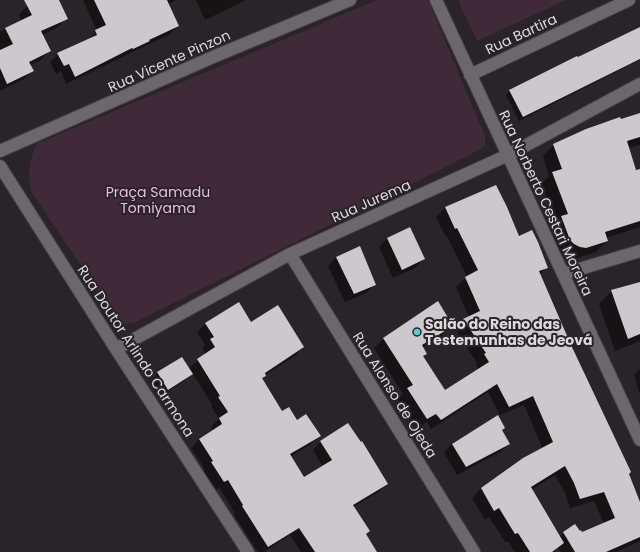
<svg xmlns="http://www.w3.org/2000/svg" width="640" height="552" font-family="Poppins,sans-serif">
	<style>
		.green { fill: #402a38 }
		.shadow { fill: #0007; fill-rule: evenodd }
		.building { fill: #cdc8cb }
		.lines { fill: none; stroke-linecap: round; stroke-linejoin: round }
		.minor-casing { stroke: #464245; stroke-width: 14 }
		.minor { stroke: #6c676a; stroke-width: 12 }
		.poi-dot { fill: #52ccd5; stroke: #282427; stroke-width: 1.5 }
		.labels { text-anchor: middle; stroke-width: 4; stroke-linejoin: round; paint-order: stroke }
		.street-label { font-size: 14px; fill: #dddadc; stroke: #282427 }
		.park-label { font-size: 14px; fill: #f0badc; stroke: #282427 }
		.poi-label { font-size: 14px; font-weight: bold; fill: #dddadc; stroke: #282427; text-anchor: start }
	</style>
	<rect width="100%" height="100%" fill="#282427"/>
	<path class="green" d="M377,0H428L485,136V145L483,148L134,323C125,324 122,324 116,318L32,193C27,174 29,163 36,144Z
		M459,0H566L477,41L459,3Z"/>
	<path class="shadow" d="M41,0H61L59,1L66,18L58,27L42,35L49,51L41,60L30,65L33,71L24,79L0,91V32L22,21L19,15L27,6Z
		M83,0H176L168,4L178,26L170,34L66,84L61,71L56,74L50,62L58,54L88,40L97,31Z
		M196,0H246L205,20Z
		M640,28V60L519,121L506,95L510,90L578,59Z
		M640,113V145L628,148L635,170L640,169V227L606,238L607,241L596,252L574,259L568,258L563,254L559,251L550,228L556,222L541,184L549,176L543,156L554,145L620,120Z
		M445,208L518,238L547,267L539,275L628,474L640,502V541L616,552H561L558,548L554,552H515L508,541L506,543L489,517L485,520L472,498L481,489L524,459L543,449L524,405L500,415L488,392L431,429L427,422L417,428L398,399L403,394L374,348L383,339L438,302L451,326L442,336L422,348L425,354L422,357L445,391L479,370L476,364L477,363L455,329L464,319L469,317L456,287L467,277L447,236L446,237L436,217ZM555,475L565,493L570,508L594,501L604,524L582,534L564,533L559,537L531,490Z
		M388,238L424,259L415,268L393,278L379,247Z
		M337,257L375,284L366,293L345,302L328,266Z
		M640,283V341L615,351L599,304L612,291Z
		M238,303L251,323L303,347L295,356L265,375L261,379L282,412L319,436L311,444L290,457L304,478L323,467L313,450L321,441L387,483L379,492L353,507L365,535L376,552H301L290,535L264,552H258L234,515L235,513L219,487L216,490L203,471L205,469L191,448L199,439L213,431L211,427L219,419L211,406L212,404L192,373L183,382L159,397L149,382L158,373L188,369L198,360L206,354L202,348L205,345L197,332L205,324Z
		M640,369V395L634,375Z
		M498,416L501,431L509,444L500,452L457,475L444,453L452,444Z"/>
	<path class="building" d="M24,0H59L68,19L41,31L51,51L29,62L34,71L7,84L0,68V50L13,44L5,28L32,15Z
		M94,0H167L179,26L149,40L150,41L133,49L132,48L75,77L69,64L64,66L57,53L97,35L95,30L106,25Z
		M640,27V59L523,117L509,90L577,56L578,57Z
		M640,113V137L627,141L636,170L640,169V221L605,232L608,241L586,248L580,247L574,244L570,240L561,216L568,214L552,172L562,169L553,144L586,129L620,117L621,119Z
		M496,185L507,207L519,236L532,230L538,242L548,268L539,271L571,345L631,472L629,474L640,502V537L606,552H575L563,532L575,524L580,531L581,530L582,532L615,518L604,492L580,499L574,483L565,466L531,487L564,543L552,552H530L518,533L515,534L499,508L494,511L481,488L523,458L553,442L533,396L509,407L497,384L441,420L436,414L427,419L407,388L413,385L383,338L438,301L453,326L422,345L427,354L423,356L445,390L489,362L484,354L486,353L463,319L480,311L465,277L478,270L457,228L455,229L445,207Z
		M410,227L425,259L402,270L387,238Z
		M360,246L376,285L354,294L336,257Z
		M640,282V334L628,339L611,290Z
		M239,302L251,322L278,305L304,347L265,373L266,376L262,378L282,411L289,407L297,420L306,414L321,436L290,454L304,477L332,460L320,441L348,423L361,442L362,441L388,484L353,505L370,531L366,534L377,552H315L299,528L268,547L242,506L243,505L228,480L224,482L211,462L213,461L199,439L222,424L219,418L228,412L218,397L220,396L197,359L215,347L210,339L214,337L205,323Z
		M182,357L193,374L168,390L157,372Z
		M498,415L505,428L502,430L510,444L466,467L452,444Z"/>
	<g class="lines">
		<g class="minor-casing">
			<path id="minor" d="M436,0L640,440
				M470,75L629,0
				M0,151L213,57L350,0
				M0,166L116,349L248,552
				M290,254L474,552
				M563,274L640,251
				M116,349L290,254L508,155L640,84"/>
		</g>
		<use href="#minor" class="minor"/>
	</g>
	<circle class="poi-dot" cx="417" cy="332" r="4"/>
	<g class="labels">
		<g class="street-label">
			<text transform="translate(521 34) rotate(-25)" y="5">Rua Bartira</text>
			<text transform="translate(169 61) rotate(-24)" y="5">Rua Vicente Pinzon</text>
			<text transform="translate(371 201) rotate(-24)" y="5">Rua Jurema</text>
			<text transform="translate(546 203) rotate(65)" y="5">Rua Norberto Cestari Moreira</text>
			<text transform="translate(136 351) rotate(57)" y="5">Rua Doutor Arlindo Carmona</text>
			<text transform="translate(395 395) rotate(58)" y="5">Rua Alonso de Ojeda</text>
		</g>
		<g class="park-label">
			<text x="158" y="197">Praça Samadu<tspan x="158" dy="16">Tomiyama</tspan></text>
		</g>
		<g class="poi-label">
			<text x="425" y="329">Salão do Reino das<tspan x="425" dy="16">Testemunhas de Jeová</tspan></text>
		</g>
	</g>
</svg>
